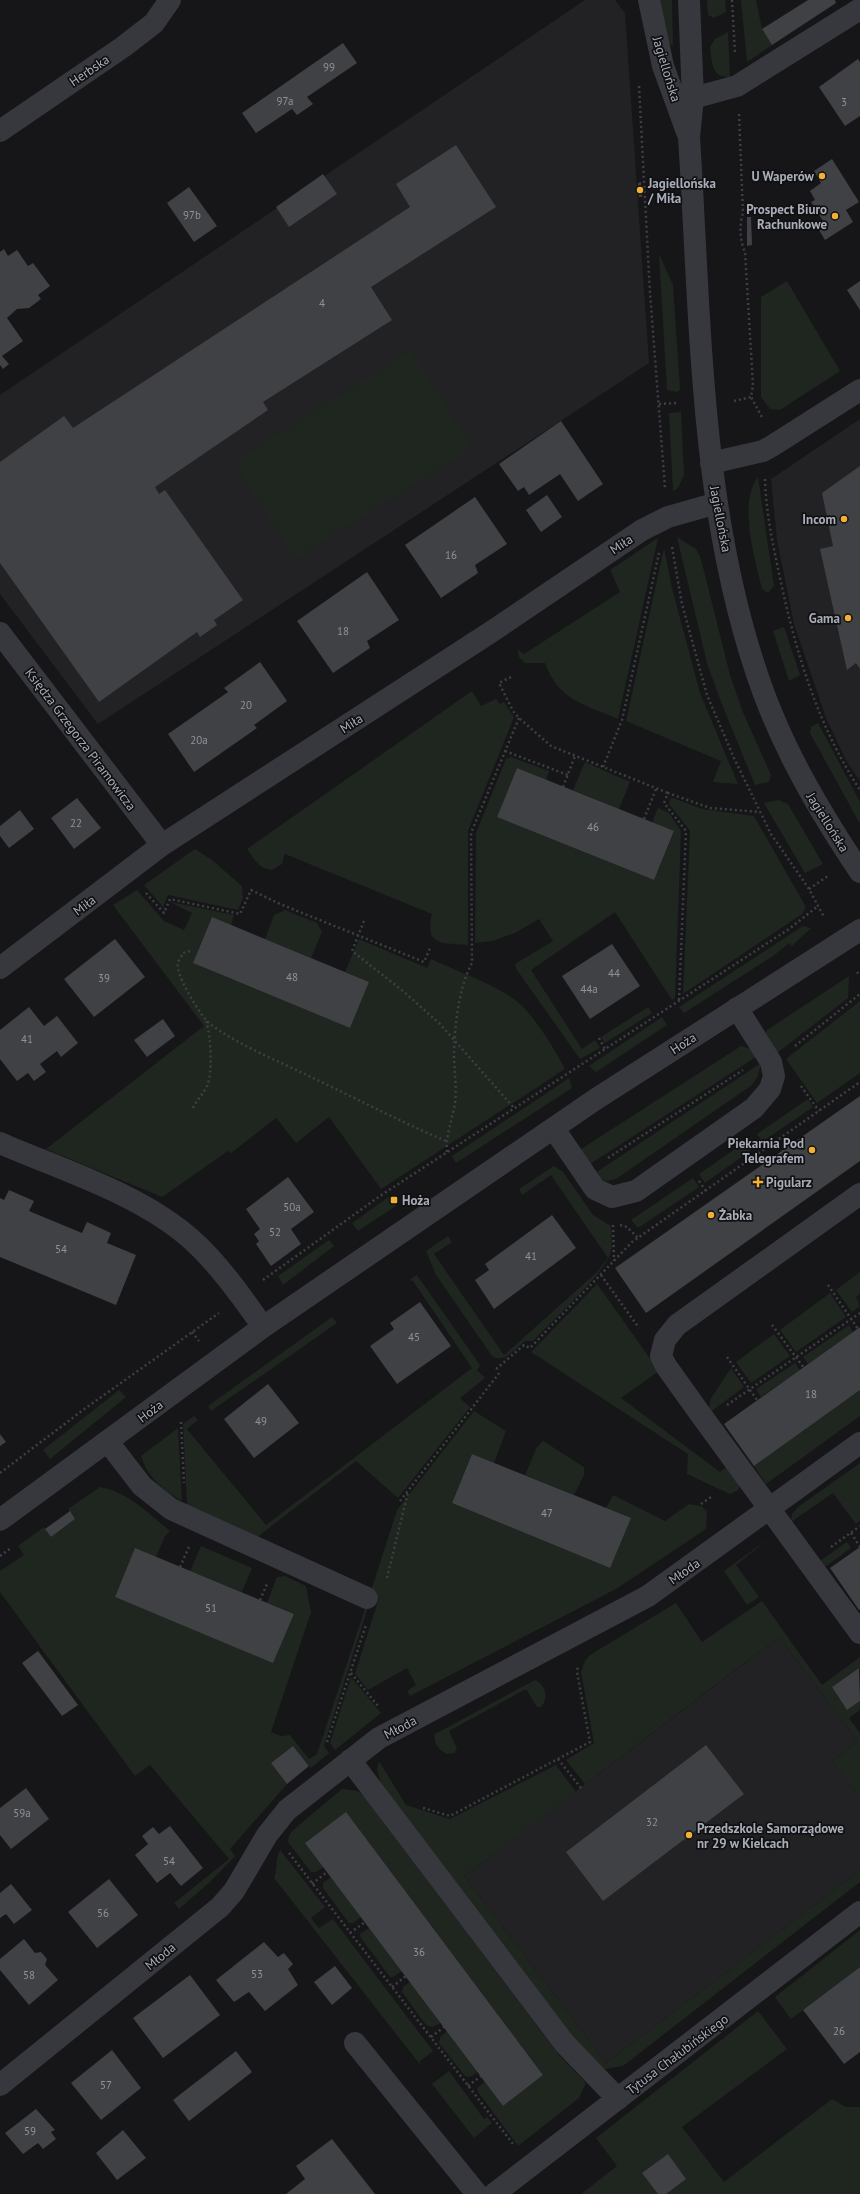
<svg xmlns="http://www.w3.org/2000/svg" width="860" height="2194" font-family="'PT Sans',sans-serif">
	<style>
		.built { fill: #222225 }
		.green { fill: #1e261f }
		.building { fill: #404145 }
		.lines { fill: none; stroke-linecap: round; stroke-linejoin: round }
		.path { stroke: #3d3f44; stroke-width: 2.5; stroke-dasharray: 2 3; stroke-linecap: butt }
		.minor { stroke: #37383d; stroke-width: 22 }
		.poi-dot { fill: #f2b134; stroke: #111113; stroke-width: 1.5 }
		.labels { text-anchor: middle; stroke-width: 3.5; stroke-linejoin: round; paint-order: stroke }
		.number-label { font-size: 11px; fill: #8e929b }
		.street-label { font-size: 13px; fill: #a8adb8; stroke: #111113 }
		.poi-label { font-size: 13px; font-weight: bold; fill: #a8adb8; stroke: #111113; text-anchor: end }
	</style>
	<rect width="100%" height="100%" fill="#161618"/>
	<path class="built" d="M585,0H615L625,13L649,363L98,724L0,594V395Z
		M860,419V781L847,762L826,718L794,624L777,540L771,479Z
		M779,1637L858,1741L833,1761L860,1798V1871L606,2063L464,1876Z"/>
	<path class="green" d="M660,0H672L673,46L669,44Z
		M707,0H725L726,12L714,18L708,15Z
		M741,0H756L762,29L772,45L747,62Z
		M728,32L730,77C711,78 712,62 710,47L715,39Z
		M659,254L673,285L680,389L678,392L667,390Z
		M787,281L840,371L780,410L770,409L761,397V297Z
		M411,350L472,448L295,559L233,462Z
		M681,412L684,475L678,488L673,491L669,413Z
		M758,477L774,586L768,593L762,589C755,560 738,502 758,477Z
		M677,537L696,549L701,559L730,675L742,710L771,775L769,782L755,785L721,702L707,663Z
		M658,538L618,719C584,704 559,701 545,663H525L519,657L517,649L524,654L620,592L610,570Z
		M664,548L672,588L700,693L738,784L713,782L721,761L626,721Z
		M784,627L800,675L789,681L773,631Z
		M472,691L481,706L496,699L500,704L504,702L514,717L468,831V945C443,943 424,946 432,914L285,854L282,864L272,870C259,869 254,859 247,849Z
		M818,723L860,802V824L810,733L811,727Z
		M511,757L549,771L546,780L517,768L497,817L654,880L674,832L652,823L658,808L669,813L681,831L675,998L672,1000L615,912L531,970L582,1049L595,1040L600,1048L580,1059L517,970L515,964L553,941L539,919L515,933L492,941L475,943L476,833L506,759Z
		M585,762L630,782L619,809L573,790Z
		M673,798L702,809L754,816L806,907L802,914L683,994L690,831L669,804L670,799Z
		M779,800L788,804L823,864L805,873L764,803Z
		M195,849L212,860L242,886L243,898L238,910L168,895L163,907L144,885Z
		M137,890L164,921L184,930L192,913L170,902L234,915L231,925L212,917L193,963L350,1028L369,982L345,972L359,939L427,968L431,959C458,972 490,982 514,999C532,1012 555,1049 565,1069L381,1189L329,1117L296,1143L276,1118L231,1153L228,1151L162,1197L46,1149L204,1026L113,905Z
		M285,910L317,923L322,932L311,958L265,939L274,915Z
		M803,926L811,928L792,946L789,943L773,956L684,1013L679,1007Z
		M849,976L848,998L777,1053L766,1033L767,1030Z
		M860,1001V1073L817,1103L786,1059Z
		M648,1007L652,1013L605,1043L601,1037Z
		M662,1017L667,1025L596,1072L589,1066Z
		M741,1046L751,1049L756,1057L587,1166L581,1149Z
		M761,1063L758,1076L752,1085L616,1179L606,1181L592,1175Z
		M569,1078L572,1088L456,1163L452,1156Z
		M808,1099L813,1107L762,1142L757,1134Z
		M751,1138L757,1146L705,1183L699,1174Z
		M554,1166L563,1172L593,1215L611,1226C611,1235 613,1246 610,1254C605,1273 549,1324 533,1341H525C515,1349 505,1364 492,1356L436,1275L426,1251L448,1236L452,1242L434,1254L504,1355L597,1272L608,1258L551,1175L522,1195L519,1189Z
		M693,1178L699,1187L638,1228L631,1220Z
		M390,1196L396,1206L358,1231L352,1223Z
		M329,1240L334,1246L283,1285L278,1276Z
		M860,1272V1294L856,1297L860,1306L852,1312L836,1290Z
		M417,1275L480,1365L477,1370L485,1378L460,1398L470,1407L398,1498L356,1461L256,1538L187,1505L183,1424L194,1416L198,1420L187,1429L266,1525L472,1368L413,1281L409,1280Z
		M597,1284L659,1371L621,1398L720,1472L728,1466L740,1486L738,1490L730,1494L687,1474L688,1454L531,1352Z
		M830,1293L846,1317L796,1352L780,1330Z
		M332,1317L337,1323L211,1411L208,1406Z
		M849,1325L853,1332L808,1364L803,1357Z
		M774,1334L790,1356L751,1383L736,1362Z
		M795,1363L800,1370L761,1397L756,1389Z
		M731,1368L744,1387L709,1413L710,1400Z
		M119,1390L126,1397L50,1459L43,1450Z
		M860,1390V1416L766,1484L754,1466Z
		M474,1411L506,1431L494,1463L472,1454L452,1503L610,1568L606,1508L613,1495L665,1521L689,1504L701,1506L707,1511L706,1529L616,1589L410,1696L407,1691L416,1685L407,1668L368,1690L355,1674L379,1598L370,1594L397,1510Z
		M178,1428L182,1501C163,1490 148,1478 141,1456Z
		M543,1441L584,1467V1475L574,1495L525,1475L537,1447Z
		M860,1463V1520L856,1524L833,1493L791,1522L792,1514L798,1507Z
		M100,1487C128,1492 148,1513 170,1531L165,1536L156,1557L135,1549L115,1597L273,1662L294,1614L267,1603L277,1577L285,1576L306,1586L311,1612L271,1732L281,1736L290,1735L309,1759L317,1754L366,1606L368,1607L324,1746L329,1753L311,1768L293,1746L271,1763L287,1784L230,1849L235,1856L211,1881L179,1909L174,1903L229,1859L150,1765L135,1776L0,1592V1571L24,1555L18,1546L44,1527L51,1537L75,1519L68,1509Z
		M771,1537L736,1565L759,1597L747,1605L724,1571Z
		M847,1542L851,1548L825,1567L860,1614V1622L817,1563Z
		M201,1546L252,1568L242,1592L190,1571Z
		M762,1601L822,1685L860,1657V1669L859,1668L832,1687L847,1710L860,1701V1710L849,1718L860,1733V1798L833,1761L858,1741L779,1637L585,1784L566,1760L594,1743L581,1672L585,1661L590,1655L676,1603L702,1642Z
		M351,1677L381,1713L335,1750L330,1743Z
		M535,1680C546,1685 549,1698 541,1707H537L526,1689L449,1731L457,1749L454,1753L447,1754C439,1750 433,1743 435,1734Z
		M379,1761L406,1805L450,1819L556,1765L576,1792L464,1876L606,2063L860,1871V1882L623,2066L605,2069L570,2036L382,1787L377,1770Z
		M342,1789L358,1791L364,1796L559,2055L586,2083L579,2098L518,2146L478,2092L477,2088L485,2082L503,2106L543,2075L346,1813L306,1842L324,1867L316,1872H311L288,1842L289,1836L292,1831Z
		M280,1850L325,1907L311,1918L319,1928L333,1919L433,2051L419,2062L426,2072L274,1878C279,1866 274,1862 280,1850Z
		M331,1877L361,1917L353,1923H349L323,1888V1883Z
		M369,1928L402,1971L393,1977H390L361,1938L360,1934Z
		M860,1930V1967L791,2019L775,1997Z
		M410,1982L441,2023L432,2027L426,2025L402,1992L403,1987Z
		M758,2011L787,2049L682,2127L724,2182L832,2099L846,2107H860V2194H581L617,2166L596,2138Z
		M447,2031L478,2072L470,2077L465,2076L439,2043L440,2037Z
		M449,2071L484,2119L487,2117L492,2123L474,2138L432,2084Z"/>
	<path class="building" d="M808,0H835L836,3L772,45L762,29Z
		M343,43L357,63L307,97L313,104L297,115L292,109L256,133L242,113Z
		M858,59L860,62V116L845,126L819,87Z
		M456,145L496,207L371,287L392,320L263,402L268,410L155,487L159,494L165,490L243,600L214,620L217,625L200,637L197,632L99,702L0,563V462L64,416L73,428L410,207L396,184Z
		M832,159L859,202L846,210L853,222L825,240L816,225L823,221L811,202L815,200L810,191L821,183L814,171Z
		M323,174L337,194L289,227L276,207Z
		M641,182L642,197H639L638,183Z
		M189,187L217,226L194,242L167,203Z
		M747,217H751L752,245L747,246Z
		M4,249L8,256L17,250L28,266L33,263L50,286L38,295L41,299L29,308L17,309L7,318L23,341L2,356L9,364L3,369L0,365V252Z
		M860,281V310L847,290Z
		M561,421L603,484L578,501L560,474L529,495L524,487L518,491L499,464Z
		M860,466V669L856,663L847,670L820,549L833,546L822,493Z
		M547,495L562,517L541,532L526,510Z
		M475,497L507,544L475,565L478,573L441,598L405,545Z
		M367,572L399,620L367,641L370,648L333,673L297,621Z
		M260,662L287,701L254,725L257,728L194,772L168,734L228,692L224,688Z
		M517,768L674,831L654,880L497,817Z
		M77,798L101,828L74,849L51,818Z
		M20,810L34,829L9,848L0,836V826Z
		M212,917L369,982L350,1028L193,963Z
		M115,939L145,977L94,1017L64,979Z
		M612,944L640,986L590,1019L562,976Z
		M29,1007L44,1026L57,1016L78,1043L61,1057L57,1051L40,1064L46,1072L34,1081L28,1073L17,1081L0,1059V1030Z
		M163,1019L175,1036L147,1057L134,1040Z
		M860,1096V1161L646,1313L615,1268Z
		M288,1177L314,1212L291,1229L301,1244L271,1266L256,1244L259,1241L254,1234L260,1229L246,1209Z
		M9,1190L34,1201L29,1211L82,1233L87,1222L111,1233L107,1243L136,1255L116,1305L0,1257V1198L4,1200Z
		M552,1215L576,1248L494,1309L475,1280L489,1270L485,1264Z
		M420,1302L451,1346L397,1384L370,1346L394,1329L390,1323Z
		M860,1327V1390L754,1466L724,1424Z
		M268,1384L299,1423L254,1458L224,1419Z
		M0,1434L6,1442L0,1446Z
		M472,1454L631,1518L610,1568L452,1503Z
		M70,1511L75,1519L51,1537L45,1529Z
		M860,1547V1609L859,1610L830,1568Z
		M135,1548L294,1614L273,1663L115,1597Z
		M38,1651L78,1705L62,1716L22,1663Z
		M859,1668L860,1701L847,1710L832,1687Z
		M706,1745L744,1794L603,1901L566,1852Z
		M293,1746L309,1766L287,1784L271,1763Z
		M26,1788L49,1819L11,1849L0,1835V1808Z
		M346,1812L543,2075L503,2106L305,1843Z
		M170,1826L203,1868L181,1886L170,1873L157,1883L135,1855L148,1844L142,1836L153,1827L159,1834Z
		M109,1879L138,1915L97,1948L68,1912Z
		M11,1884L32,1910L14,1924L6,1914L0,1918V1893Z
		M24,1939L35,1953L41,1952L47,1959L45,1965L58,1980L29,2005L0,1970V1959Z
		M264,1942L278,1957L284,1953L293,1964L288,1969L298,1985L265,2011L249,1992L234,2002L216,1980Z
		M335,1966L352,1988L332,2005L314,1982Z
		M860,1967V2052L844,2064L803,2010Z
		M190,1975L220,2015L163,2058L133,2018Z
		M112,2050L141,2088L101,2120L71,2083Z
		M236,2051L252,2072L189,2121L173,2100Z
		M36,2109L55,2130L51,2132L56,2139L43,2149L38,2143L23,2154L5,2133Z
		M123,2130L146,2158L117,2180L96,2153Z
		M332,2139L375,2194H286L305,2179L296,2166Z
		M668,2154L686,2179L666,2194H658L642,2173Z"/>
	<g class="lines">
		<path class="path" d="M732,0L735,53
			M639,86L650,293L665,488
			M739,114L743,213C739,224 740,242 745,252L753,385L751,397L763,419
			M734,401L751,397
			M659,404L677,403
			M765,479C766,513 773,545 780,578C796,653 818,726 860,790
			M672,547L682,604L707,695L734,758L771,834L809,889L824,917
			M511,677L499,683L513,711L519,718L551,746L668,793
			M505,751L568,775
			M603,767L622,720L659,553
			M563,787L575,756
			M644,819L656,789
			M809,889L828,876
			M146,893L164,913L170,899L240,914L251,890L280,904L424,962L431,946
			M364,921L352,951L403,991L440,1024L515,1109
			M190,951L183,953C182,956 178,960 178,964C175,974 201,1017 210,1024C240,1046 276,1060 309,1076C355,1098 399,1121 446,1141
			M857,972L860,976
			M679,1000L686,831L664,803L668,793L710,808L760,812
			M599,1038L605,1049
			M795,1046L860,994
			M801,1086L819,1111
			M193,1108C197,1100 203,1094 207,1086C213,1073 211,1035 206,1021
			M757,1140L764,1150
			M447,1152C445,1136 453,1119 455,1102C457,1086 454,1071 454,1055C455,1026 458,989 472,963L471,833L519,718
			M608,1158L743,1070
			M699,1181L706,1191
			M613,1225L614,1261
			M620,1225L627,1227L638,1238
			M601,1275L639,1328
			M263,1280L380,1196L789,929L818,906
			M828,1285L858,1329
			M772,1325L804,1368
			M192,1332L199,1341
			M727,1357L757,1400
			M496,1369L524,1345L530,1348L632,1242L860,1082
			M727,1405L860,1313
			M181,1422L184,1483
			M0,1473L83,1410L219,1313
			M400,1501L500,1372
			M701,1504L711,1497
			M851,1533L860,1547
			M831,1547L860,1526
			M0,1556L11,1548
			M180,1567L189,1547
			M387,1578L408,1492
			M260,1600L267,1584
			M351,1673L378,1706
			M327,1742L366,1625
			M558,1759L581,1788
			M423,1808L450,1816L590,1742L577,1672L578,1665
			M289,1853L513,2144
			M312,1884L327,1872
			M350,1933L365,1922
			M392,1987L406,1976
			M431,2037L444,2027
			M468,2086L481,2076"/>
		<path class="minor" d="M649,0L663,66L687,132
			M689,0L693,98L689,137L691,170C701,344 703,529 764,694C788,758 822,815 860,872
			M693,98L737,86L860,9
			M0,131L123,47L154,23L170,0
			M711,463L763,451L772,446L860,390
			M0,633L162,845
			M0,968L162,845L491,632L642,530L668,517L717,503
			M554,1129L595,1189L612,1197L636,1191L754,1108L770,1089L774,1076L771,1062L737,1008
			M0,1143C62,1170 141,1194 192,1240C218,1263 243,1298 263,1327
			M860,1194L677,1325L665,1340L661,1356L666,1366L696,1408L860,1633
			M108,1442L142,1486L171,1509L367,1598
			M0,1520L263,1327L596,1099L860,930
			M350,1760L565,2044L618,2099
			M355,2043L477,2194
			M0,2085L220,1907L234,1891L267,1835L287,1810L379,1738L648,1596L860,1443
			M494,2194L860,1912"/>
	</g>
	<g class="poi-dot">
		<circle cx="822" cy="176" r="4"/>
		<circle cx="640" cy="190" r="4"/>
		<circle cx="835" cy="216" r="4"/>
		<circle cx="844" cy="519" r="4"/>
		<circle cx="848" cy="618" r="4"/>
		<circle cx="812" cy="1150" r="4"/>
		<path d="M756 1176h4v4h4v4h-4v4h-4v-4h-4v-4h4z"/>
		<rect x="390" y="1196" width="8" height="8" rx="2"/>
		<circle cx="711" cy="1215" r="4"/>
		<circle cx="689" cy="1835" r="4"/>
	</g>
	<g class="labels">
		<g class="number-label">
			<text x="329" y="71">99</text>
			<text x="285" y="105">97a</text>
			<text x="844" y="106">3</text>
			<text x="192" y="219">97b</text>
			<text x="322" y="307">4</text>
			<text x="451" y="559">16</text>
			<text x="343" y="635">18</text>
			<text x="246" y="709">20</text>
			<text x="199" y="744">20a</text>
			<text x="76" y="827">22</text>
			<text x="593" y="831">46</text>
			<text x="614" y="977">44</text>
			<text x="292" y="981">48</text>
			<text x="104" y="982">39</text>
			<text x="589" y="993">44a</text>
			<text x="27" y="1043">41</text>
			<text x="292" y="1211">50a</text>
			<text x="275" y="1236">52</text>
			<text x="61" y="1253">54</text>
			<text x="531" y="1260">41</text>
			<text x="414" y="1341">45</text>
			<text x="811" y="1398">18</text>
			<text x="261" y="1425">49</text>
			<text x="547" y="1517">47</text>
			<text x="211" y="1612">51</text>
			<text x="22" y="1817">59a</text>
			<text x="652" y="1826">32</text>
			<text x="169" y="1865">54</text>
			<text x="103" y="1917">56</text>
			<text x="419" y="1956">36</text>
			<text x="257" y="1978">53</text>
			<text x="29" y="1979">58</text>
			<text x="839" y="2035">26</text>
			<text x="106" y="2089">57</text>
			<text x="30" y="2135">59</text>
		</g>
		<g class="street-label">
			<text transform="translate(667 69) rotate(73)" y="5">Jagiellońska</text>
			<text transform="translate(89 70) rotate(-34)" y="5">Herbska</text>
			<text transform="translate(721 519) rotate(79)" y="5">Jagiellońska</text>
			<text transform="translate(621 544) rotate(-34)" y="5">Miła</text>
			<text transform="translate(351 723) rotate(-33)" y="5">Miła</text>
			<text transform="translate(81 739) rotate(53)" y="5">Księdza Grzegorza Piramowicza</text>
			<text transform="translate(828 822) rotate(58)" y="5">Jagiellońska</text>
			<text transform="translate(84 905) rotate(-37)" y="5">Miła</text>
			<text transform="translate(683 1043) rotate(-33)" y="5">Hoża</text>
			<text transform="translate(150 1411) rotate(-37)" y="5">Hoża</text>
			<text transform="translate(684 1571) rotate(-35)" y="5">Młoda</text>
			<text transform="translate(400 1727) rotate(-28)" y="5">Młoda</text>
			<text transform="translate(160 1956) rotate(-39)" y="5">Młoda</text>
			<text transform="translate(677 2054) rotate(-37)" y="5">Tytusa Chałubińskiego</text>
		</g>
		<g class="poi-label">
			<text x="814" y="181">U Waperów</text>
			<text x="648" y="188" text-anchor="start">Jagiellońska<tspan x="648" dy="15">/ Miła</tspan></text>
			<text x="827" y="214">Prospect Biuro<tspan x="827" dy="15">Rachunkowe</tspan></text>
			<text x="836" y="524">Incom</text>
			<text x="840" y="623">Gama</text>
			<text x="804" y="1148">Piekarnia Pod<tspan x="804" dy="15">Telegrafem</tspan></text>
			<text x="766" y="1187" text-anchor="start">Pigularz</text>
			<text x="402" y="1205" text-anchor="start">Hoża</text>
			<text x="719" y="1220" text-anchor="start">Żabka</text>
			<text x="697" y="1833" text-anchor="start">Przedszkole Samorządowe<tspan x="697" dy="15">nr 29 w Kielcach</tspan></text>
		</g>
	</g>
</svg>
